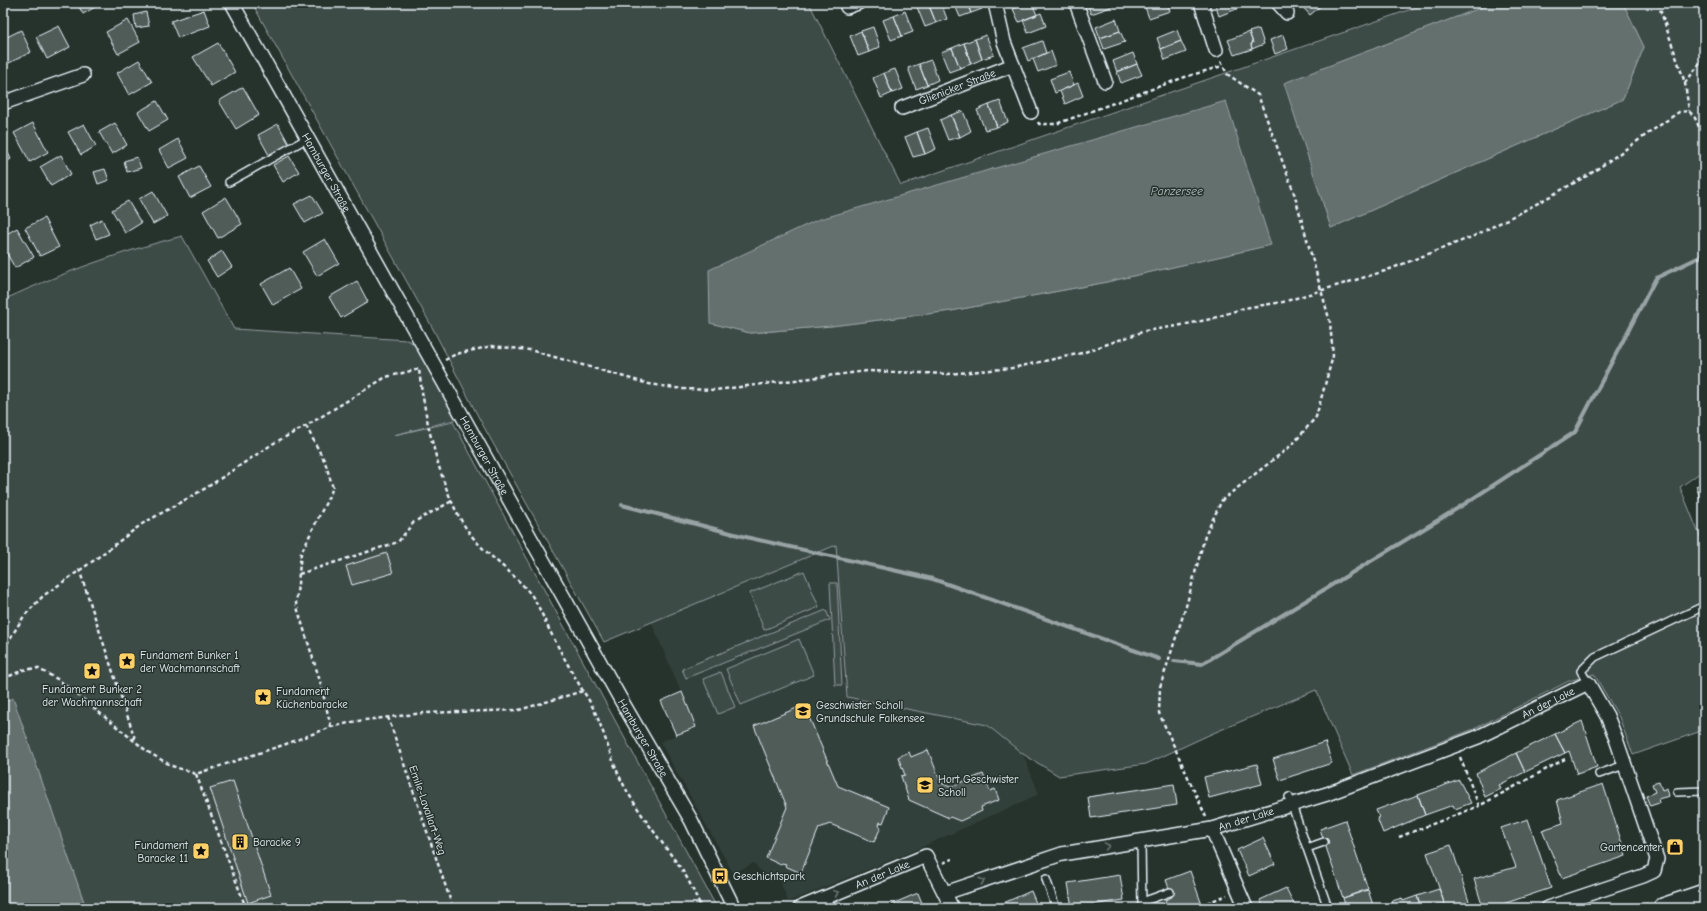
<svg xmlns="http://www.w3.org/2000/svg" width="1707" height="911" font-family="'Comic Neue',sans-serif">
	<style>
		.built { fill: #333f3a }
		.green { fill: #3e4b47; stroke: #939ea0; fill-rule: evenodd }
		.water { fill: #636f6d; stroke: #98a3a5 }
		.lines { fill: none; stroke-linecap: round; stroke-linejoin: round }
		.stream { stroke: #98a3a5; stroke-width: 4 }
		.building { fill: #505c59; stroke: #e8f1f8 }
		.service-casing { stroke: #e8f1f8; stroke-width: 10 }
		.minor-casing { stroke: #e8f1f8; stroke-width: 16 }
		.secondary-casing { stroke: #e8f1f8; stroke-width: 22 }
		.path { stroke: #e8f1f8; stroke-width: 2.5; stroke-dasharray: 4 3; stroke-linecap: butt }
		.service { stroke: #26332d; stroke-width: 7 }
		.minor { stroke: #26332d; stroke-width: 13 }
		.secondary { stroke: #26332d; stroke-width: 19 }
		.oneway { stroke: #6a7674 }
		.labels { text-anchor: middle; stroke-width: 3; stroke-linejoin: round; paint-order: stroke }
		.street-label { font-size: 11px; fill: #e8f1f8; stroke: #26332d }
		.poi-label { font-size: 11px; fill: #e8f1f8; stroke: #26332d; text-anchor: start }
		.water-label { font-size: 12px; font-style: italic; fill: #b3bdc0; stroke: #26332d }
	</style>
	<rect width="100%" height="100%" fill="#26332d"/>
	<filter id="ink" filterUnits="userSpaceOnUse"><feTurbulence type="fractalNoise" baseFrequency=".025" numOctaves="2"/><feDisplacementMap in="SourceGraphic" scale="8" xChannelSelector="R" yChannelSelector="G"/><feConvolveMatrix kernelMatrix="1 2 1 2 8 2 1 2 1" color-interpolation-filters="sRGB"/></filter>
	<g filter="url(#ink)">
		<path class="built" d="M837,545L847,697L987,725L1023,754L1039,794L913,851L788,902L779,878L770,882L754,863L733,873L660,742L696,727L651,621Z"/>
		<path class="green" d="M252,3H809L901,185L1429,3H1493L1285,83L1331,228L1623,99L1644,47L1623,3H1704V470L1680,487L1704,546V730L1633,755L1619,717L1594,674L1569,681L1474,729L1353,775L1316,690L1211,734L1146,764L1059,776L1023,754L987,725L847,697L836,545L604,642L480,420L432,327ZM1270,245L1102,283L951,311L831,326L750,333L711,323Z
			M182,236L234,329L407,340L418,346L458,419L394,435L453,422L717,908H86L13,699L3,703V300C61,273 120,252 182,236Z
			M804,571L819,607L764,630L750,593Z
			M830,583H837L842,685H835Z
			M826,610L830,620L686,678L682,669Z
			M799,639L814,675L741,705L726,669Z
			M721,672L735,707L718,714L703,679Z"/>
		<path class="water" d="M1493,3H1623L1644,47L1623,99L1331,228L1284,83Z
			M1226,101L1271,245L1102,283L951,311L831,326L750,333L710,323L709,270L817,220Z
			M13,698L86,908H3V703Z"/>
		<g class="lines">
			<path class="stream" d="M622,505L750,538L933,579L1159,659
				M1174,661L1202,664L1463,505L1575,432L1656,278L1704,255"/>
		</g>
		<path class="building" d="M77,3H102L83,14Z
			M928,3H941L947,19L936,23Z
			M928,3L936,23L925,27L917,7Z
			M954,3H967L971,13L960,17Z
			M967,3H980L982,9L971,13Z
			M1029,3H1032L1037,15L1019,22L1013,9Z
			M1087,3H1110L1111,7L1091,14Z
			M1144,3H1157L1145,7Z
			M1157,3H1167L1170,11L1149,18L1145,7Z
			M1218,3H1238L1239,8L1219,16L1215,4Z
			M1299,3H1324L1310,15Z
			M204,10L210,26L178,38L171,21Z
			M905,11L913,32L902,36L894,16Z
			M146,12L149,26L136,28L134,15Z
			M1041,13L1046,26L1028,33L1023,20Z
			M894,16L902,36L891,40L883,20Z
			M1116,19L1120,31L1100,38L1096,27Z
			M128,20L140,42L118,54L106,32Z
			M59,26L70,47L47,59L36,37Z
			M873,27L880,47L869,52L861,31Z
			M1259,29L1264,44L1252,49L1251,44L1253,43L1249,32Z
			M21,30L31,52L7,64L3,56V39Z
			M1177,30L1181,41L1161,49L1157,38Z
			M861,31L869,52L858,56L850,36Z
			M1120,31L1125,42L1104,49L1100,38Z
			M1249,32L1253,43L1251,44L1252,49L1234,55L1228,40Z
			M986,35L994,55L982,59L975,39Z
			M1283,35L1288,49L1275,54L1270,40Z
			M975,39L982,59L971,64L964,43Z
			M1042,41L1046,53L1028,61L1023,48Z
			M1181,41L1186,52L1165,60L1161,49Z
			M218,43L235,72L211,86L193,57Z
			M964,43L971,64L960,68L952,48Z
			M952,48L960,68L949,72L941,52Z
			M1051,51L1056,65L1038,72L1033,59Z
			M1133,53L1137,64L1117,72L1113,61Z
			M139,60L152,82L129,95L117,73Z
			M931,60L938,80L927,85L919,64Z
			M919,64L927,85L916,89L908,68Z
			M1137,64L1142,75L1121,83L1117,72Z
			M895,69L903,89L892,93L884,73Z
			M1069,72L1074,85L1055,93L1050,79Z
			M884,73L892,93L881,98L873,78Z
			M1078,83L1083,96L1065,104L1060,91Z
			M243,87L259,115L236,129L219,101Z
			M157,101L168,120L149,131L138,112Z
			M1000,101L1008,122L997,127L989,105Z
			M989,105L997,127L985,130L977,110Z
			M963,111L971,131L960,137L951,115Z
			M951,115L960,137L948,140L940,120Z
			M33,123L48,152L30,162L14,133Z
			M115,123L127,145L112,154L99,132Z
			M84,124L96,146L81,155L68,132Z
			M278,124L289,144L269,155L258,135Z
			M928,128L936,149L925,154L917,132Z
			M917,132L925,154L913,157L905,137Z
			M178,139L188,158L169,168L159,150Z
			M3,143L11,159L3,164Z
			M61,155L71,174L51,186L40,167Z
			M289,156L299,172L283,182L273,165Z
			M137,157L141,168L127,172L124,161Z
			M199,166L211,187L190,198L179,177Z
			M105,169L109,180L98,184L94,172Z
			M153,191L167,216L153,224L139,199Z
			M312,195L323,213L305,223L294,204Z
			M226,197L242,224L218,238L203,211Z
			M128,201L141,223L125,233L112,210Z
			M44,218L59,247L40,256L25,228Z
			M102,219L109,234L96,239L90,225Z
			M17,228L34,257L15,268L3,247V236Z
			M325,239L339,263L317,276L303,252Z
			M222,251L232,267L217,277L207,261Z
			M289,268L301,289L273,305L261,284Z
			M357,281L368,302L341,318L329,297Z
			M1704,483V510L1696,486Z
			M387,553L393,573L352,585L346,566Z
			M682,692L696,727L676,735L661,701Z
			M804,705L838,786L889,807L883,823L880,822L879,826L881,827L874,842L830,824L819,828L801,873L785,866L786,864L782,863L781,865L766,858L787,807L754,726Z
			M1582,721L1597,767L1577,774L1569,751L1565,753L1555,734Z
			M1555,734L1565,753L1525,772L1516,753Z
			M1325,742L1332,763L1280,780L1273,759Z
			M928,750L941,783L950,787L983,774L990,791L995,789L999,800L981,807L982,811L960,821L950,817L949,818L909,800L901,776L905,775L898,757L909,752L911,757Z
			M1516,753L1525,772L1499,785L1501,789L1485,797L1476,773Z
			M1257,764L1262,784L1209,798L1204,777Z
			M1459,780L1471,803L1455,809L1453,805L1425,815L1418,795Z
			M233,781L271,895L248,903L210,788Z
			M1659,782L1662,790L1667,788L1669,796L1658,799L1659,803L1650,806L1646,796L1655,792L1652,784Z
			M1174,784L1177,805L1091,818L1088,797Z
			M1603,784L1626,856L1562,878L1542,830L1563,823L1557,800Z
			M1418,795L1425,815L1383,833L1377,818L1379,817L1376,810Z
			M1528,819L1551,888L1491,908H1483L1474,879L1516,867L1501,828Z
			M1345,820L1368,889L1343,898L1320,829Z
			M1263,838L1275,864L1249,876L1237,850Z
			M1451,845L1471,908H1446L1427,853Z
			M1190,871L1203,908H1168L1165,900L1172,897L1166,880Z
			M1120,875L1124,900L1072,908L1068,883Z
			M1286,888L1296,908H1264L1260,900Z
			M1439,889L1446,908H1421L1417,896Z
			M1368,890L1374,908H1346L1343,898Z
			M1031,891L1038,908H992Z
			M918,893L924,908H894L892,904Z
			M1417,896L1421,908H1387V906L1393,904L1392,901L1402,898L1403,901Z"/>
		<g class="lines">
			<g class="service-casing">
				<path id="service" d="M229,182L308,138
					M1588,683L1581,671L1595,657L1704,606
					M1599,774L1624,765
					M1677,792L1704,791
					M1289,797L1328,908
					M1141,841L1142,908
					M1307,848L1324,842
					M1046,879L1056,908
					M1142,902L1170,892"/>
			</g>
			<g class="minor-casing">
				<g id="minor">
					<path id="s1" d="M232,3L621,700L691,820L734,908"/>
					<path d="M995,3L1004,42L1031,112"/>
					<path d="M1076,3L1105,81"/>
					<path d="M1201,3L1216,50"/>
					<path d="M1278,3L1287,13"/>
					<path d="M847,7L858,3"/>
					<path d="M3,103L83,75"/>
					<path id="s2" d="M902,108L1013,65"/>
					<path d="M1212,829L1246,908"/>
					<path id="s3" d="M945,893L1062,854L1212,829L1327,794L1478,737L1588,683L1607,716L1616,739L1657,859L1654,871L1643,876L1547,908"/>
					<path id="s4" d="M800,908L926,856L952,908"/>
				</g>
			</g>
			<g class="secondary-casing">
				<path id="secondary" d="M1663,908L1704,894"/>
			</g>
			<path class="path" d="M1658,3L1685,83L1689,111
				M1685,83L1704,58
				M1038,122L1039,124H1056L1185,77L1222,66
				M445,360L456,354L492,346L530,350L649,384L682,389L716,390L867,371L948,374L1012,368L1082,353L1145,331L1177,326L1211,319L1244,308L1283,302L1385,271L1474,236L1529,208L1590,174L1679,112L1689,111L1695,118L1704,138
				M306,426L325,462L333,488L301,553L296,604L320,681L331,727
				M79,569L136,742
				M299,574L398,542L414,522L452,501
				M3,650L24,616L43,596L93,561L142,524L206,488L274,443L306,426L386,377L419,369C424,415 440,490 466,528C483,554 509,568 528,591C538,602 544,620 551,633C561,653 572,672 583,691
				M3,679L23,670L37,668L59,680L148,752L172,766L196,774L286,744L331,727L357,721L424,713L519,710L583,691C604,720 608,759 626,789C642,818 663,843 682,870C690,881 695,896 702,908
				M388,717L453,908
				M1460,757L1479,806L1565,759
				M196,774L246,908
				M1206,817L1159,713L1160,687L1187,603L1205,536L1222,500L1292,445L1316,417L1333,356L1330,322L1294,193L1258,95L1227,74L1221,61
				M1399,837L1479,806
				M943,863L952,859
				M1207,903L1227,895
				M1602,908L1649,904"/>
			<use href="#service" class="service"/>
			<use href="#minor" class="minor"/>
			<use href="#secondary" class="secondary"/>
		</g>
		<defs><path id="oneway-chevron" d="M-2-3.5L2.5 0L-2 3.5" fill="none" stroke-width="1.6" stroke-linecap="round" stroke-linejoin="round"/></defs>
		<g class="oneway">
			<use href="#oneway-chevron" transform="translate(1107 846) rotate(-10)"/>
			<use href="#oneway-chevron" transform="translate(982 881) rotate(-18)"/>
			<use href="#oneway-chevron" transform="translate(836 893) rotate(-23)"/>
		</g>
	</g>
	<defs>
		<g id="sight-square" transform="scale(0.9)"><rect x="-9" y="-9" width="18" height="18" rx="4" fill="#ffd166" stroke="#26332d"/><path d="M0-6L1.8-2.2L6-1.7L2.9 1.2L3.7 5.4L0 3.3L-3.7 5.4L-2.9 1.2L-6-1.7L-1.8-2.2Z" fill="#111"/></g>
		<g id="school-square" transform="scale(0.9)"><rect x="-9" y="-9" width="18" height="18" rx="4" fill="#ffd166" stroke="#26332d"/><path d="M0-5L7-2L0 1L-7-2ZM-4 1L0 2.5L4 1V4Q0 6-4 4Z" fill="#111"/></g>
		<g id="building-square" transform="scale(0.9)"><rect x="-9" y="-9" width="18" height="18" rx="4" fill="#ffd166" stroke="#26332d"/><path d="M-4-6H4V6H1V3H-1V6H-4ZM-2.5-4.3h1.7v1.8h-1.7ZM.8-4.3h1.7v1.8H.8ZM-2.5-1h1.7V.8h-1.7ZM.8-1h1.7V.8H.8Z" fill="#111"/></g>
		<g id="shop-square" transform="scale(0.9)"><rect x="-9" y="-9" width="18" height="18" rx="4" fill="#ffd166" stroke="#26332d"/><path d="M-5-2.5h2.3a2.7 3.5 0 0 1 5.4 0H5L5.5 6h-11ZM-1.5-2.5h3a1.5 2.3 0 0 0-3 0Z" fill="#111"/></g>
		<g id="bus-square" transform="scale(0.9)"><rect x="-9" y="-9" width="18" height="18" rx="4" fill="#ffd166" stroke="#26332d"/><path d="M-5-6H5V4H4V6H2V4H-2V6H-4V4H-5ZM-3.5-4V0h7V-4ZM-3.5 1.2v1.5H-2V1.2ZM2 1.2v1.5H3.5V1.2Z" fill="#111"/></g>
	</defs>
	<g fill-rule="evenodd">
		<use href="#sight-square" x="127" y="661"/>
		<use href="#sight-square" x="92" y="671"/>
		<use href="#sight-square" x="263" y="697"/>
		<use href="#school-square" x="803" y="711"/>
		<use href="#school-square" x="925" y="785"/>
		<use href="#building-square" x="240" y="842"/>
		<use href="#shop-square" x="1675" y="847"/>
		<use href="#sight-square" x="201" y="851"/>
		<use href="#bus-square" x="720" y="876"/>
	</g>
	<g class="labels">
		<g class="street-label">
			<text dy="4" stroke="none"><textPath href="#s2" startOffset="59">Glienicker Straße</textPath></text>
			<text dy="4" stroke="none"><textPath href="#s1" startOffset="194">Hamburger Straße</textPath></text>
			<text dy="4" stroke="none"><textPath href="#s1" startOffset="518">Hamburger Straße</textPath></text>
			<text dy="4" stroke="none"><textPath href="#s3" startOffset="635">An der Lake</textPath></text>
			<text dy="4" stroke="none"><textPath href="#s1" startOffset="842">Hamburger Straße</textPath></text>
			<text transform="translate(428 810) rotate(71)" y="4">Emile-Lavallart-Weg</text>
			<text dy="4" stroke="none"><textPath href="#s3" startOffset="311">An der Lake</textPath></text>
			<text dy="4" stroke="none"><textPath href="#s4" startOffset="89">An der Lake</textPath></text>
		</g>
		<g class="poi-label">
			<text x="140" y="659">Fundament Bunker 1<tspan x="140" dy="13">der Wachmannschaft</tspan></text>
			<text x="92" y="693" text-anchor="middle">Fundament Bunker 2<tspan x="92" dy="13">der Wachmannschaft</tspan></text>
			<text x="276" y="695">Fundament<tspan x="276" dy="13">Küchenbaracke</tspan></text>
			<text x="816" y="709">Geschwister Scholl<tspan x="816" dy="13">Grundschule Falkensee</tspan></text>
			<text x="938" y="783">Hort Geschwister<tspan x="938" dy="13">Scholl</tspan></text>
			<text x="253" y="846">Baracke 9</text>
			<text x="188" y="849" text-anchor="end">Fundament<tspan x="188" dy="13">Baracke 11</tspan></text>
			<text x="1662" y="851" text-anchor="end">Gartencenter</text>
			<text x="733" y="880">Geschichtspark</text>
		</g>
		<g class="water-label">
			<text x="1177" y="195">Panzersee</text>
		</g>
	</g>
	<rect width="1707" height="911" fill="none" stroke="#26332d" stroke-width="16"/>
	<rect x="8" y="8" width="1691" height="895" fill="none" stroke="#e8f1f8" stroke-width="1.5" filter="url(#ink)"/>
</svg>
